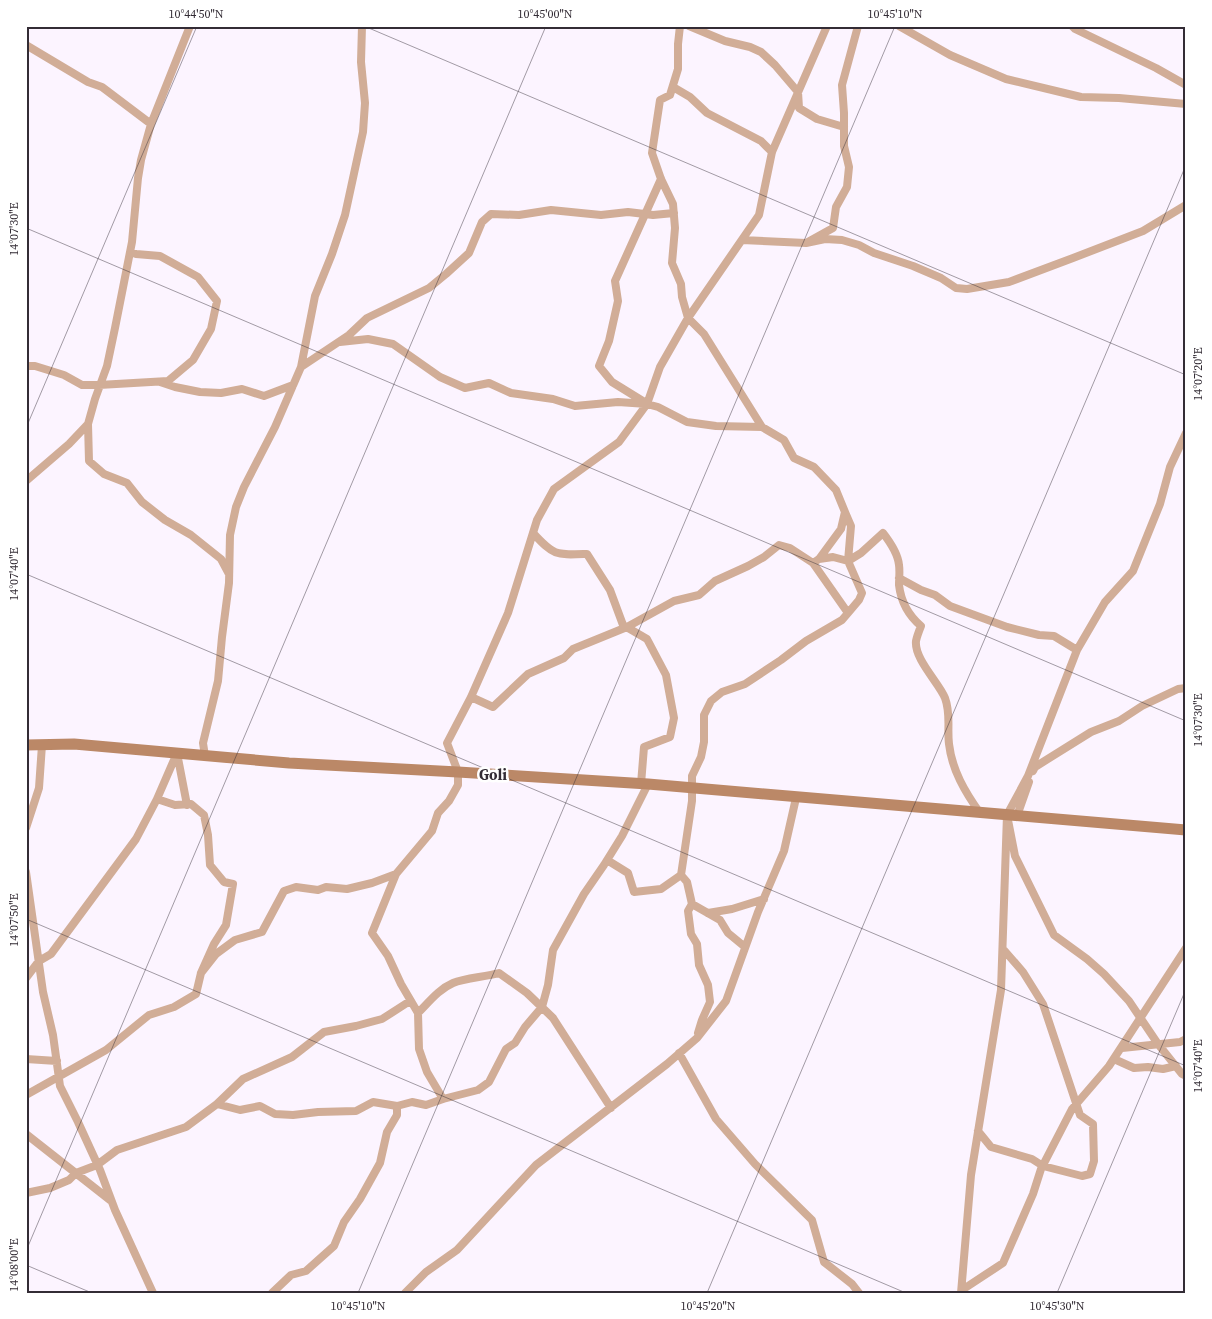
<svg xmlns="http://www.w3.org/2000/svg" width="1212" height="1319" font-family="'Source Serif 4',serif">
	<style>
		.lines { fill: none; stroke-linecap: round; stroke-linejoin: round }
		.minor { stroke: #d1ad97; stroke-width: 8 }
		.secondary { stroke: #bb8867; stroke-width: 11 }
		.ticks { fill: none; stroke: #332c35; stroke-width: 1; stroke-opacity: 0.45 }
		.labels { text-anchor: middle; stroke-width: 5; stroke-linejoin: round; paint-order: stroke }
		.quarter-label { font-size: 15px; font-weight: bold; fill: #332c35; stroke: #fff }
		.neatline { fill: none; stroke: #332c35; stroke-width: 2 }
		.ticks-label { font-size: 12px; text-anchor: middle; fill: #332c35 }
	</style>
	<rect width="100%" height="100%" fill="#fcf4ff"/>
	<g class="lines">
		<path class="minor" d="M680,26L678,44V69L670,95L660,100L652,153L661,179L673,204L675,228L672,263L681,284L682,297L688,318L704,334L762,427L784,440L794,458L814,467L836,490L845,512L841,529L819,559L813,563L848,613L842,620L806,641L781,660L745,684L722,692L711,701L704,715V742L701,757L692,776V801L681,875L687,882L692,904L720,920L728,933L745,947
			M689,26L725,41L750,47L761,52L775,65L798,92L799,108L817,119L844,127
			M899,26L950,55L1006,79L1081,97L1119,98L1186,104
			M1072,26L1075,29L1156,68L1186,85
			M26,45L88,82L102,87L151,124
			M673,87L690,97L707,113L761,141L772,152
			M742,240L806,243L833,228L836,207L847,187L849,167L844,146V113L842,85L858,26
			M806,243L825,239L842,240L859,245L874,253L913,266L941,278L956,288L967,289L1009,282L1073,258L1143,231L1186,205
			M340,342L368,339L393,344L440,377L465,388L489,383L511,393L553,399L575,406L618,402L647,404L658,407L687,422L716,426L762,427
			M26,366H35L64,375L82,385H99L168,381L193,360L211,329L217,301L198,277L160,256L136,254L130,252
			M301,367L315,296L332,254L345,215L363,132L365,103L361,62L362,26
			M160,382L175,387L200,392L221,393L242,389L264,396L293,385
			M646,403L612,382L599,366L609,341L618,301L615,281L661,179
			M88,424L89,461L104,474L127,483L142,502L165,520L191,535L221,559L229,574
			M26,481L69,444L88,424L95,399L107,366L115,328L132,242L138,178L141,160L151,124L190,26
			M845,512L851,526L848,561L862,593L859,600L848,613
			M533,533C554,556 556,555 587,554L610,590L623,625L647,639L666,675L674,718L670,737L644,747L641,784
			M819,559L833,557L848,561L861,553L883,533C890,542 898,554 899,565C900,572 899,578 899,585C901,602 908,615 921,626C919,631 917,636 916,641C914,659 939,683 945,698C951,714 947,728 949,744C952,770 965,792 980,813
			M899,578L921,590L935,595L950,606L1007,627L1039,635L1054,636L1077,650
			M471,697L493,707L528,674L564,658L573,649L627,627L674,601L699,595L715,581L748,566L764,557L779,545L790,548L813,563
			M177,753L187,805
			M205,756L203,743L218,681L222,637L229,583L230,535L236,507L244,487L275,427L301,367L349,335L367,318L429,288L446,274L469,253L482,222L491,214L519,215L551,210L601,215L628,212L653,215L674,213
			M1033,771L1035,767L1091,732L1119,721L1142,706L1178,689L1186,688
			M1007,815L1028,776L1077,650L1105,602L1133,571L1160,504L1170,467L1186,433
			M1017,816L1029,782
			M26,828L39,788L42,745
			M607,860L628,873L634,892L661,889L681,875
			M26,872L43,992L53,1035L60,1086L78,1122L100,1170L115,1210L153,1293
			M396,874L372,933L388,956L401,984L418,1013L419,1049L427,1072L443,1099
			M692,904L688,911L691,934L697,944L699,965L708,985L710,1002L702,1020L698,1033
			M708,913L732,909L764,899
			M201,973L216,954L235,940L262,932L284,891L296,887L318,890L326,887L347,889L372,883L396,874L432,831L438,813L449,801L458,785V772L447,743L471,697L508,613L537,520L554,489L619,442L647,404L660,367L688,318L759,215L772,152L827,26
			M26,978L39,961L51,954L136,839L157,799L177,753
			M418,1013C429,1002 439,989 453,983C465,978 485,977 499,973L527,993L553,1018L611,1108
			M1122,1048L1180,1042L1186,1039
			M679,1053L716,1119L755,1164L812,1220L824,1262L852,1284L859,1293
			M26,1059L57,1061
			M1114,1059L1134,1068L1148,1067L1163,1069L1176,1066
			M26,1095L106,1050L149,1015L174,1007L196,994L201,973L214,944L226,925L233,884L224,882L210,865L208,835L204,815L191,804L175,805L157,799
			M217,1104L243,1079L292,1057L324,1032L356,1026L382,1019L410,1001
			M978,1131L991,1147L1032,1159L1043,1166L1082,1176L1090,1174L1094,1161L1093,1124L1080,1115L1043,1004L1023,972L1003,949
			M26,1134L110,1200
			M26,1193L50,1188L69,1180L76,1173L97,1165L117,1150L186,1127L217,1104L240,1110L260,1106L275,1114L293,1115L318,1112L356,1111L373,1102L397,1106
			M962,1290L1003,1263L1033,1194L1041,1169L1072,1109L1109,1066L1186,948
			M272,1293L291,1275L306,1271L334,1246L344,1222L360,1199L380,1163L387,1132L397,1115V1106L412,1102L426,1105L443,1099L478,1090L489,1082L506,1049L515,1043L525,1027L542,1007L548,985L553,950L584,894L604,865L622,836L648,784
			M405,1293L426,1272L457,1250L536,1165L667,1064L697,1038L726,1001L758,912L784,851L796,798
			M961,1293L971,1175L1001,990L1007,815L1015,856L1054,935L1087,959L1104,974L1129,1001L1158,1044L1182,1074L1186,1076"/>
		<path class="secondary" d="M26,745L74,744L289,763L458,772L648,784L1186,830"/>
	</g>
	<path class="ticks" d="M364,26L1186,375M1178,26L1186,29M26,228L1186,721M26,428L197,26M26,574L1186,1066M26,919L906,1293M26,1251L546,26M26,1265L92,1293M358,1293L895,26M707,1293L1186,165M1057,1293L1186,989"/>
	<g class="labels">
		<g class="quarter-label">
			<text x="493" y="780">Goli</text>
		</g>
	</g>
	<rect width="1212" height="1319" fill="none" stroke="#ffffff" stroke-width="55"/>
	<rect x="28" y="28" width="1156" height="1264" class="neatline"/>
	<g class="ticks-label">
		<text x="196" y="18">10°44'50"N</text>
		<text x="545" y="18">10°45'00"N</text>
		<text x="895" y="18">10°45'10"N</text>
		<text transform="translate(14 229) rotate(-90)" y="4">14°07'30"E</text>
		<text transform="translate(1198 374) rotate(-90)" y="4">14°07'20"E</text>
		<text transform="translate(14 574) rotate(-90)" y="4">14°07'40"E</text>
		<text transform="translate(1198 720) rotate(-90)" y="4">14°07'30"E</text>
		<text transform="translate(14 920) rotate(-90)" y="4">14°07'50"E</text>
		<text transform="translate(1198 1066) rotate(-90)" y="4">14°07'40"E</text>
		<text transform="translate(14 1265) rotate(-90)" y="4">14°08'00"E</text>
		<text x="358" y="1310">10°45'10"N</text>
		<text x="708" y="1310">10°45'20"N</text>
		<text x="1057" y="1310">10°45'30"N</text>
	</g>
</svg>
